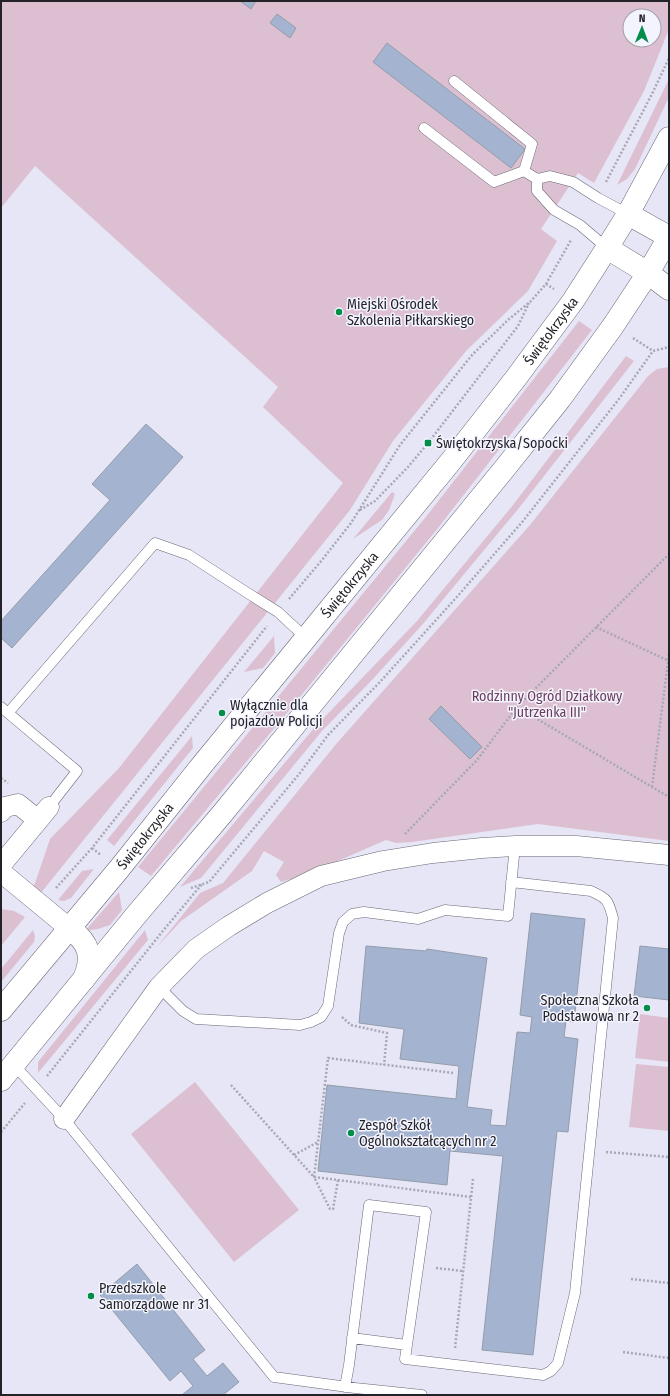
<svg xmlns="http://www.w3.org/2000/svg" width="670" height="1396" font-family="'Fira Sans Condensed',sans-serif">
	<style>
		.green { fill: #dcc0d1; fill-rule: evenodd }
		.building { fill: #a4b4d0; stroke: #939ca9 }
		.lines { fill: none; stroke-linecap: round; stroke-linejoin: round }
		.service-casing { stroke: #686876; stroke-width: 11 }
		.minor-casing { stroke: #686876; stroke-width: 21 }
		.tertiary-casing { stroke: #686876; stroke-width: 23 }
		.secondary-casing { stroke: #686876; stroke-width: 23 }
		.path { stroke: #a8a8b5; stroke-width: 2.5; stroke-dasharray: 2 2; stroke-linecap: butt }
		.service { stroke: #fff; stroke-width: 10 }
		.minor { stroke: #fff; stroke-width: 20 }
		.tertiary { stroke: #fff; stroke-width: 22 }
		.secondary { stroke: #fff; stroke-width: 22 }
		.poi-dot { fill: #028d4b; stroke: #f4f4fe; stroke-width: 1.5 }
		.labels { text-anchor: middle; stroke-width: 3; stroke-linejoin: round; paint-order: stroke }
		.poi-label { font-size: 14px; fill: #222228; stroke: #f4f4fe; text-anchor: start }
		.street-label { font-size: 14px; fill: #222228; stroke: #f4f4fe }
		.park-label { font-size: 14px; fill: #6b3e5b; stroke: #f4f4fe }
	</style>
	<rect width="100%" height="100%" fill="#e6e6f6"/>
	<path class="green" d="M1,1H669V29L661,49L644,91L594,183L578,173L541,229L557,241L528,291L466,351L393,441L350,510L40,894L33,889L50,839L119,768L343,483L263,407L278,387L35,166L1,208ZM630,16H654V40H630Z
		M669,79V97L635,169L627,179L617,185Z
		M579,321L592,330L438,528L282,719L151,876L138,867L425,518Z
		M626,356L634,361L519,508L422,625L372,680L322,731L201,878L180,887L315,727L417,621L513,505Z
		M669,367V841L538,824L412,842L396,843L386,840L308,874L281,882L276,875L284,862L264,851L252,871L181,921L156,948L200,893L223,883L337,743L530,525L648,376L657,369Z
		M392,492L395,494L389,510L382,520L353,539Z
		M274,636L275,653L263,668L244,672Z
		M192,736L193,748L114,846L107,840Z
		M94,869L71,898L64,901L58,900L82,871Z
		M119,892L122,910L110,925L98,929L85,931Z
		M1,909L14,911L25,917L1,946Z
		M33,930L35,936L34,942L1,982V969Z
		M145,930L148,940L38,1073V1062Z
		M640,1014L669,1018V1062L635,1058Z
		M636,1064L669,1067V1131L629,1127Z
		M195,1082L299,1210L234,1262L131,1134Z"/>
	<path class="building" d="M240,1H256L251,9Z
		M277,14L296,28L290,38L270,23Z
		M387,43L525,149L511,168L373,62Z
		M146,424L183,457L12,648L1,638V621L110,500L92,484Z
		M441,706L482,747L470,759L429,719Z
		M531,913L585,919L574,1022L566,1021L564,1037L578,1039L568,1132L557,1131L533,1355L482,1350L503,1156L450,1151L447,1185L318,1171L327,1085L456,1099L459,1066L400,1059L404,1029L359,1023L366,946L426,951L427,949L487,958L467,1107L492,1110L490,1125L506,1126L517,1032L530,1033L532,1017L520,1015Z
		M640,946L669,949V1000L634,996Z
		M137,1264L205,1350L193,1359L207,1376L223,1363L239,1382L223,1395H182L193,1386L181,1371L170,1381L100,1295Z"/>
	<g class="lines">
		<g class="service-casing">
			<path id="service" d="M454,81L532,144L524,171
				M424,128L494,182L524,171L537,179L550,176L573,182L598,198L628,214
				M537,179V191L554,210L580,225L607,248
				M1,707L77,771L49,807
				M8,713L155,543L189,555L246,592L278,612L306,638
				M159,987L183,1011L196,1019L300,1025L311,1022L321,1017L328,1006L339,933L343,922L352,914L364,912L418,919L445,910L508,916L515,846
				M14,1065L64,1119L274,1377L355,1388L422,1395
				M352,1338L407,1345
				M345,1387L349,1365L369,1205L426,1212L405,1359L543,1375L551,1371L558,1363L575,1293L613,918C608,900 608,899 591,891L511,882"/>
		</g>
		<g class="minor-casing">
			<path id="minor" d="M1,812L5,807L18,804L38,820
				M1,865L49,807
				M1,872L70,929
				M64,1119L159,987L196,949L229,926L267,903L321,876L383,861L433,853L482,848L515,846H576L669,855"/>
		</g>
		<g class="tertiary-casing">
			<path id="tertiary" d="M628,214L669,237
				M607,248L648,273L669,289"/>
		</g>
		<g class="secondary-casing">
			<g id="secondary">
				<path d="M70,929C90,943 93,957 84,979"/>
				<path id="s1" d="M1,1010L119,869L202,765L451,461L516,378L573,301L607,248L628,214L669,138"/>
				<path d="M1,1080L137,914L222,814L505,468L560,399L613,326L648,273L669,237"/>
			</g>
		</g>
		<path class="path" d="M606,182L652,94L669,58
			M546,284L554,289
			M633,338L653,351
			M360,510L375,501L408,467L428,443L518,326L529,303
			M289,599L322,560L351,523L400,445L472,355L509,319L530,302L546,284L571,240
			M596,627L669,661
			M517,707L669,797
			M1,778L8,783
			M652,787L669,654
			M405,834L477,760L517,707L669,554
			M92,848L101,855
			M56,888L92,848L267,626
			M191,888L209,882L300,773L328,735L379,683L456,598L523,521L619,399L653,351L669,347
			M342,1017L351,1025L387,1033L384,1065
			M47,1076L162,932L202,884
			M231,1085L314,1177L471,1197
			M1,1132L25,1103
			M606,1152L669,1157
			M294,1155L318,1142
			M338,1180L333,1209H330L314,1177L328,1058L454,1073
			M436,1268L463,1271
			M631,1279L669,1283
			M455,1348L473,1179
			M623,1352L669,1358"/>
		<use href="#service" class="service"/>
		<use href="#minor" class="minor"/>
		<use href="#tertiary" class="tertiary"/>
		<use href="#secondary" class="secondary"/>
	</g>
	<g class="poi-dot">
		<circle cx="339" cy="312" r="4"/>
		<rect x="424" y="439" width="8" height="8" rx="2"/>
		<circle cx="222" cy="713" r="4"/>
		<circle cx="647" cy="1008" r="4"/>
		<circle cx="351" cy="1133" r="4"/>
		<circle cx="91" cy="1296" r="4"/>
	</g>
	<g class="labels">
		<g class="poi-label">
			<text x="347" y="309">Miejski Ośrodek<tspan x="347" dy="16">Szkolenia Piłkarskiego</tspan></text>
			<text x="436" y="448">Świętokrzyska/Sopoćki</text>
			<text x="230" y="710">Wyłącznie dla<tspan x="230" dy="16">pojazdów Policji</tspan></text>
			<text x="639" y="1005" text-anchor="end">Społeczna Szkoła<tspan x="639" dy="16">Podstawowa nr 2</tspan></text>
			<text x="359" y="1130">Zespół Szkół<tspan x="359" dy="16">Ogólnokształcących nr 2</tspan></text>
			<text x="99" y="1293">Przedszkole<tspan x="99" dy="16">Samorządowe nr 31</tspan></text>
		</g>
		<g class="street-label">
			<text dy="5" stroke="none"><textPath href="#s1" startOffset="874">Świętokrzyska</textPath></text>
			<text dy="5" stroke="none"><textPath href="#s1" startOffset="550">Świętokrzyska</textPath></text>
			<text dy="5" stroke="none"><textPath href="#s1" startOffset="226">Świętokrzyska</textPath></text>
		</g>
		<g class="park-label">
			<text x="547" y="701">Rodzinny Ogród Działkowy<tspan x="547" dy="16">"Jutrzenka III"</tspan></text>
		</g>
	</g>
	<rect width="670" height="1396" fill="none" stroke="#222228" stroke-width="4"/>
	<g transform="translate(642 28) rotate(1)"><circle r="19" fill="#f4f4fe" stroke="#a0a0a8"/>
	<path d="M0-3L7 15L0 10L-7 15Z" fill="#028d4b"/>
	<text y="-6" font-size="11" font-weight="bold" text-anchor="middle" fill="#222228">N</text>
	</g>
</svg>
